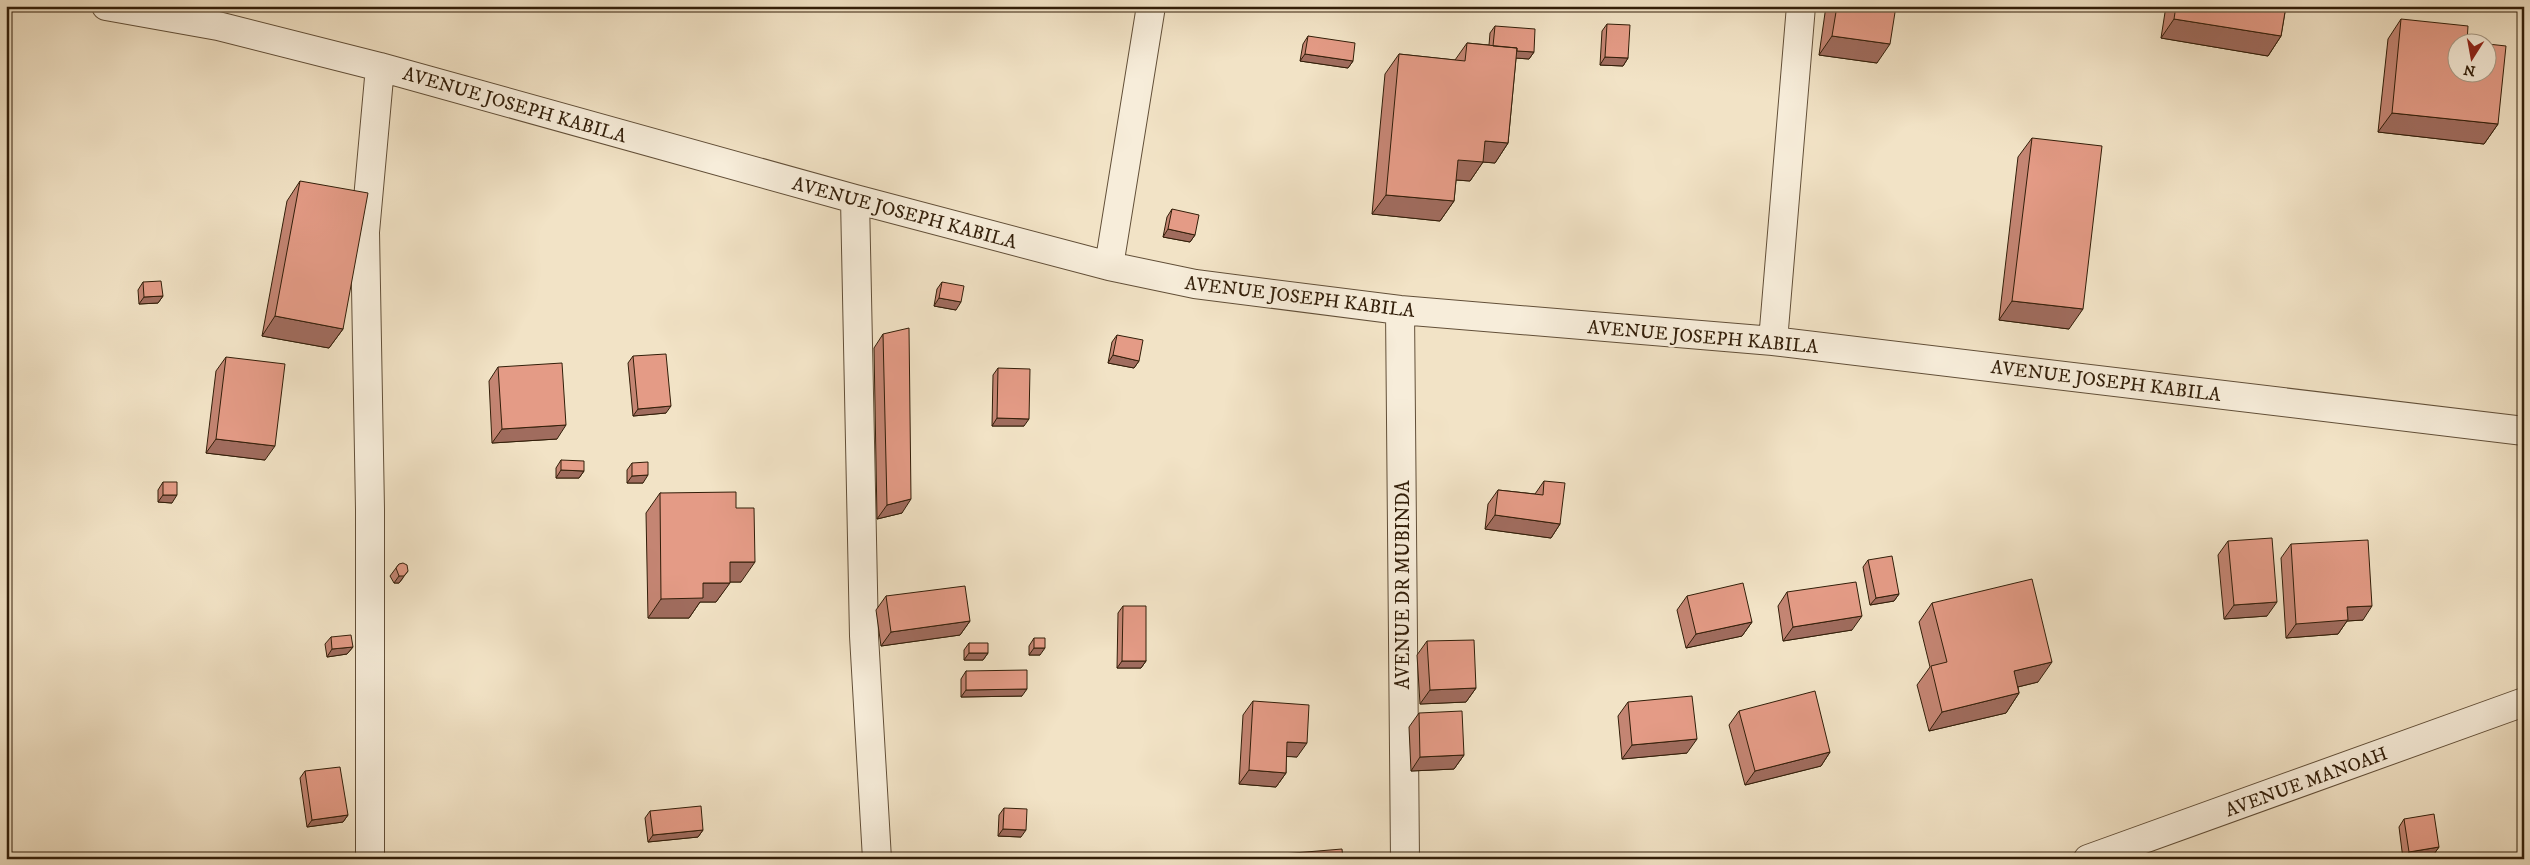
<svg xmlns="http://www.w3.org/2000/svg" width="2530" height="865" font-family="'IM FELL DW Pica',serif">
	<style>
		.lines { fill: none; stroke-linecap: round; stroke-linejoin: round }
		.minor-casing { stroke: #624f38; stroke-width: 30 }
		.minor { stroke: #f7edda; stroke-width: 28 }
		.wall { fill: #c48573; stroke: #321e09 }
		.shaded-wall { fill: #a06c5e; stroke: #321e09 }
		.building { fill: #e49b86; stroke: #321e09 }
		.labels { text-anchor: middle; stroke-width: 5; stroke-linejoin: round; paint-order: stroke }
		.street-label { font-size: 19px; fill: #321e09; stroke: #f7edda }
	</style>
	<rect width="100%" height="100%" fill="#f2e3c6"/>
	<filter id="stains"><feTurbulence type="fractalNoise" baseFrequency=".004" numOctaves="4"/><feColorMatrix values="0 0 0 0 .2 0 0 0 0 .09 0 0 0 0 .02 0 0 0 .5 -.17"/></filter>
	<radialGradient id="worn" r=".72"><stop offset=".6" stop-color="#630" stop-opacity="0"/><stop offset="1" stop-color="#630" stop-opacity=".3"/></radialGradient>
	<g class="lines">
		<g class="minor-casing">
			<path id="minor" d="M106,6L218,26L380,67L855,199L1109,266L1195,284L1400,310L1773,341L2524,431
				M855,199L864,636L877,859
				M1109,266L1151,6
				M1400,310L1405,859
				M1773,341L1801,6
				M370,859V509L365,232L380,67
				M2088,859L2524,702"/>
		</g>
		<use href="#minor" class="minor"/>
	</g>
	<path class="wall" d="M1826,6H1896L1877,63L1819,55Z
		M2166,6H2286L2281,36L2268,56L2161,38Z
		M2401,19L2498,124L2484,144L2378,132L2388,39Z
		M1607,24L1628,58L1623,66L1600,65L1602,31Z
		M1495,26L1534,52L1529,59L1516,58L1508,143L1495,163L1483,162L1470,181L1456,180L1454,201L1440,221L1372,214L1385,74L1399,54L1455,60L1467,43L1489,45L1490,33Z
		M1308,36L1353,61L1348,68L1300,61L1303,44Z
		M2032,138L2069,329L1999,320L2018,157Z
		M300,181L343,329L329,348L262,336L287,201Z
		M1172,209L1195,235L1190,242L1163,237L1167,217Z
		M143,282L163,296L158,303L139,304L138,290Z
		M942,282L956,310L934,306L937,289Z
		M883,334L902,513L877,519L874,348Z
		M1117,335L1139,361L1134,368L1108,363L1112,342Z
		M633,356L666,413L633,416L628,363Z
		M226,357L265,460L206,453L216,371Z
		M498,367L557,439L492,443L489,381Z
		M998,368L1024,426H992L993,375Z
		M561,460L584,471L579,478H556V468Z
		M632,463L643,483H627V470Z
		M1544,481L1560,524L1551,538L1485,529L1488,504L1498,490L1535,494Z
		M163,482L172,503L158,502V490Z
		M660,493L736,508L741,582H730L716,602H700L689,618H648L646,513Z
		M2228,541L2267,616L2224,619L2218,555Z
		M2291,544L2363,620L2347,621L2338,634L2286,638L2281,558Z
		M1868,560L1899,594L1894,601L1870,605L1863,567Z
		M399,564L403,578L399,583H394L390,576Z
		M1787,592L1852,630L1783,641L1778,606Z
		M886,596L970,621L960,635L881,646L876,610Z
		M1687,596L1752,622L1742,636L1686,648L1677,610Z
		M1932,603L2038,682L2018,687L2019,693L2006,713L1929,731L1917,685L1930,667L1919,622Z
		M1123,606L1146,661L1141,668H1117L1118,613Z
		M331,637L353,647L347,654L327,657L325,644Z
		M1034,638L1040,655H1029V646Z
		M1427,641L1476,688L1466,702L1420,704L1417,655Z
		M969,643L988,653L983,660H964V650Z
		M966,671L1022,696L961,697V679Z
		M1253,701L1297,757L1286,756V773L1276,787L1239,784L1243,715Z
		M1628,702L1687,753L1622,759L1618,716Z
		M1739,711L1830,752L1821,766L1745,785L1729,725Z
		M1419,713L1464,755L1454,769L1411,771L1409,727Z
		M305,771L348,815L343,822L307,827L300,778Z
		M1004,808L1021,837L998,836L999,815Z
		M650,811L703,830L698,837L648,842L645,818Z
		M2404,819L2439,847L2434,854L2403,859L2399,827Z"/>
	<path class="shaded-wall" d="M2174,19L2281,36L2268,56L2161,38Z
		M1832,36L1890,44L1877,63L1819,55Z
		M1493,49L1534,52L1529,59L1488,56Z
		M1305,54L1353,61L1348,68L1300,61Z
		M1605,57L1628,58L1623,66L1600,65Z
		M2392,113L2498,124L2484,144L2378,132Z
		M1485,141L1508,143L1495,163L1483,162L1470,181L1444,179L1458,160Z
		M1386,195L1454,201L1440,221L1372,214Z
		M1168,229L1195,235L1190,242L1163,237Z
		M163,296L158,303L139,304L144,297Z
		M939,298L961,302L956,310L934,306Z
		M2012,301L2083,309L2069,329L1999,320Z
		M275,316L343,329L329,348L262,336Z
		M1113,355L1139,361L1134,368L1108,363Z
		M671,406L666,413L633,416L638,409Z
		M997,418L1029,419L1024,426H992Z
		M566,425L557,439L492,443L502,429Z
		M216,439L275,446L265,460L206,453Z
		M561,470L584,471L579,478H556Z
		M648,475L643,483H627L632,476Z
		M163,495H177L172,503L158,502Z
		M911,499L902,513L877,519L887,505Z
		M1495,515L1560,524L1551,538L1485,529Z
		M730,562H755L741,582H716Z
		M408,571L399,583H394L399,576Z
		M703,583H730L716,602H700L689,618H648L661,599Z
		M1899,594L1894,601L1870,605L1876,598Z
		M2277,602L2267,616L2224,619L2234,605Z
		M2372,606L2363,620L2347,621L2338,634L2286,638L2296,624L2347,607Z
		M1862,616L1852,630L1783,641L1793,627Z
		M970,621L960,635L881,646L891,632Z
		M1752,622L1742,636L1686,648L1696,634Z
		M353,647L347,654L327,657L332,649Z
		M1034,648H1045L1040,655H1029Z
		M969,653H988L983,660H964Z
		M1122,661H1146L1141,668H1117Z
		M2052,662L2038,682L2001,691L2014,671Z
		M1476,688L1466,702L1420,704L1430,690Z
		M1027,689L1022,696L961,697L966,690Z
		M2019,693L2006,713L1929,731L1942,712Z
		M1697,739L1687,753L1622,759L1632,745Z
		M1287,742L1307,743L1297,757L1277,756Z
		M1830,752L1821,766L1745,785L1755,771Z
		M1464,755L1454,769L1411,771L1420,757Z
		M1249,770L1286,773L1276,787L1239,784Z
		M348,815L343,822L307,827L312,820Z
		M1003,829L1026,830L1021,837L998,836Z
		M703,830L698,837L648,842L653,835Z
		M2439,847L2434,854L2404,859L2409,852Z"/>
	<path class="building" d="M1837,6H1896L1890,44L1832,36Z
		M2176,6H2286L2281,36L2174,19Z
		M2401,19L2468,26L2467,42H2475H2458V72H2488V44L2506,46L2498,124L2392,113Z
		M1607,24L1630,25L1628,58L1605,57Z
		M1495,26L1535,29L1534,52L1517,51V48L1493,46Z
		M1308,36L1355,43L1353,61L1305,54Z
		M1467,43L1517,48L1508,143L1485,141L1483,162L1458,160L1454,201L1386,195L1399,54L1465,61Z
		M2032,138L2102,146L2083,309L2012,301Z
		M300,181L368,193L343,329L275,316Z
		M1172,209L1199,215L1195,235L1168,229Z
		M161,281L163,296L144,297L143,282Z
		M942,282L964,286L961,302L939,298Z
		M909,328L911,499L887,505L883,334Z
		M1117,335L1143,340L1139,361L1113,355Z
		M666,354L671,406L638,409L633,356Z
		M226,357L285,364L275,446L216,439Z
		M562,363L566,425L502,429L498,367Z
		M998,368L1030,369L1029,419L997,418Z
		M561,460L584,461V471L561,470Z
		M648,462V475L632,476V463Z
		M1544,481L1565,483L1560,524L1495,515L1498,490L1543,495Z
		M163,482H177V495H163Z
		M736,492V508H754L755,562H730V583H703V598L661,599L660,493Z
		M2272,538L2277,602L2234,605L2228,541Z
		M2368,540L2372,606L2347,607L2348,620L2296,624L2291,544Z
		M1892,556L1899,594L1876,598L1868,560Z
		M403,563L407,565L408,571L404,576H399L396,568L399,564Z
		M2032,579L2052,662L2014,671L2019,693L1942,712L1931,666L1947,662L1932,603Z
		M1856,582L1862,616L1793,627L1787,592Z
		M1743,583L1752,622L1696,634L1687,596Z
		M965,586L970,621L891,632L886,596Z
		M1123,606H1146V661H1122Z
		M351,635L353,647L332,649L331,637Z
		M1034,638H1045V648H1034Z
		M1474,640L1476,688L1430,690L1427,641Z
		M969,643H988V653H969Z
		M1027,670V689L966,690V671Z
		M1815,691L1830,752L1755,771L1739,711Z
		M1692,696L1697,739L1632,745L1628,702Z
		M1253,701L1309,705L1307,743L1287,742L1286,773L1249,770Z
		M1462,711L1464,755L1420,757L1419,713Z
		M340,767L348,815L312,820L305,771Z
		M701,806L703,830L653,835L650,811Z
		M1004,808L1027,809L1026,830L1003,829Z
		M2434,814L2439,847L2409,852L2404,819Z
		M1342,849L1343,859H1258V856Z"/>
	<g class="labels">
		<g class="street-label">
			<text transform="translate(515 104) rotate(16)" y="7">AVENUE JOSEPH KABILA</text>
			<text transform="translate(905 212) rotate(15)" y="7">AVENUE JOSEPH KABILA</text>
			<text transform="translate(1300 296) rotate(7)" y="7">AVENUE JOSEPH KABILA</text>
			<text transform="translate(1703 336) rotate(5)" y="7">AVENUE JOSEPH KABILA</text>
			<text transform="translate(2106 380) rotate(7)" y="7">AVENUE JOSEPH KABILA</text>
			<text transform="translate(1402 585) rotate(-90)" y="7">AVENUE DR MUBINDA</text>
			<text transform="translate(2306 781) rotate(-20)" y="7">AVENUE MANOAH</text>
		</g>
	</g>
	<rect width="2530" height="865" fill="none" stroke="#f2e3c6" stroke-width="25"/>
	<rect x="8" y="8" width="2515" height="850" fill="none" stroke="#321e09" stroke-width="2.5"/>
	<rect x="12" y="12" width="2505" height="840" fill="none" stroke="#321e09"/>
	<g transform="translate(2472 58) rotate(191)"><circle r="24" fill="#f7edda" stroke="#a89a86"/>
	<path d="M0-4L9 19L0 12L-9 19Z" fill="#8f2418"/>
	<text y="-8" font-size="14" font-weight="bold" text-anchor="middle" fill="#321e09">N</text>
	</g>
	<rect width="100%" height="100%" filter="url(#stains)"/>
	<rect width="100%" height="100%" fill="url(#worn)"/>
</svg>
